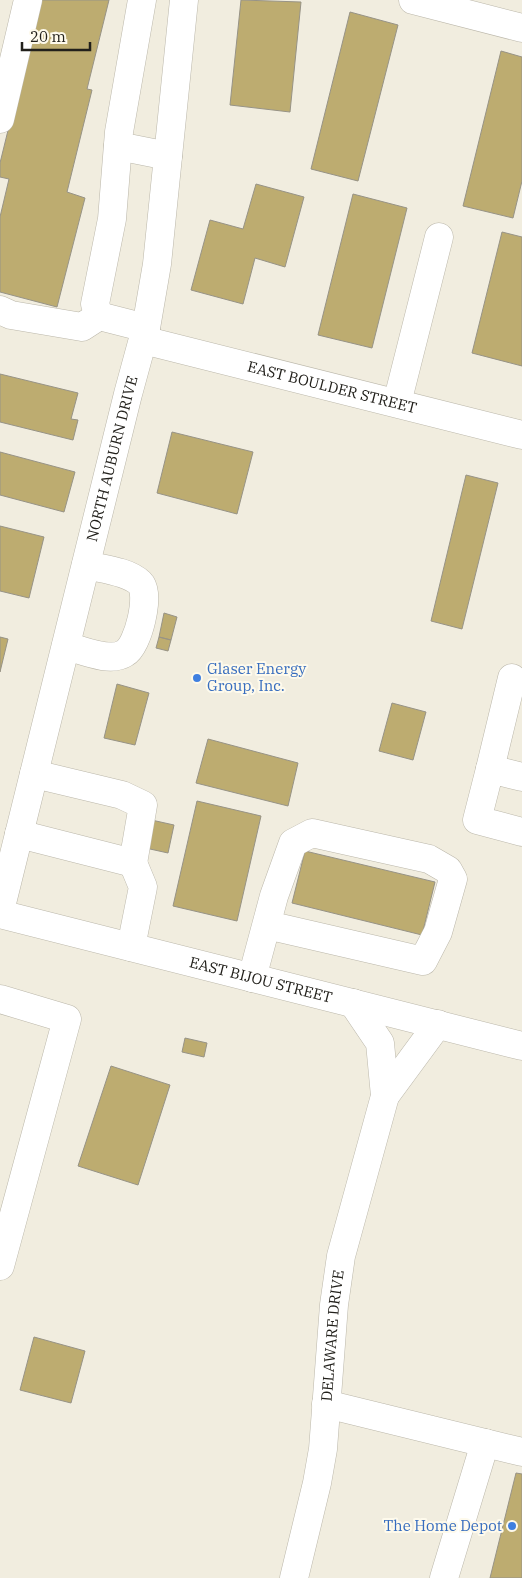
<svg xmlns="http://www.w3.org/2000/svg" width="522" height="1578" font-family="'IBM Plex Serif',serif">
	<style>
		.building { fill: #bdac70; stroke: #979386 }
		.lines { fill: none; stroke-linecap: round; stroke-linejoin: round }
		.minor-casing { stroke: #bbb7aa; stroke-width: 29 }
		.minor { stroke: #fff; stroke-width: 28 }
		.shop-dot { fill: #3f7fe0; stroke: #fefaec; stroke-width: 2 }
		.labels { text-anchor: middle; stroke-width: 4; stroke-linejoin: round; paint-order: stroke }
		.street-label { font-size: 15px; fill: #22201b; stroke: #fefaec }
		.shop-label { font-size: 15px; fill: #366cbe; stroke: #fefaec; text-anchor: start }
	</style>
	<rect width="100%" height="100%" fill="#f1eddf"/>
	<path class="building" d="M40,0H109L87,89L92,90L67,192L85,198L57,307L0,292V217L9,179L0,177V163Z
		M241,0L301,2L290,112L230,105Z
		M350,12L398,25L358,181L311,169Z
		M501,51L522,57V181L513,218L463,206Z
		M256,184L304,197L285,267L255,258L243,304L191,290L210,220L243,229Z
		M353,194L407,208L372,348L318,335Z
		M502,232L522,237V366L472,353Z
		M0,374L78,393L71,419L78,420L73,440L0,422Z
		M172,432L253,452L237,514L157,493Z
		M0,452L75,472L64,512L0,495Z
		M466,475L498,483L462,629L431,621Z
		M0,526L44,537L29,598L0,591Z
		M164,613L177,617L171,640L159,637Z
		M0,637L8,639L0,672Z
		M159,637L171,640L168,651L156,648Z
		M117,684L149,693L135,745L104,738Z
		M392,703L426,712L413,760L379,751Z
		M208,739L298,763L288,806L196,783Z
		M197,801L261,816L237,921L173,906Z
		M147,819L174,825L168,853L141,847Z
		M305,851L435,882L422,935L292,903Z
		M185,1038L207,1043L204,1057L182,1052Z
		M111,1066L170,1085L138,1185L78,1166Z
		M34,1337L85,1351L71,1403L20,1390Z
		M516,1473L522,1474V1578H490Z"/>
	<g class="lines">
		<g class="minor-casing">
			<g id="minor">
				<path d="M142,0L119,132L112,219L95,304L99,316L146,328"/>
				<path d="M413,0L522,28"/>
				<path d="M0,119L28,0"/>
				<path d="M118,146L168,156"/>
				<path d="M0,310L11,315L82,327L99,316"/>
				<path id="s1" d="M143,340L522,435"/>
				<path d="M397,403L439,237"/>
				<path d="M66,646C82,650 110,663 125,653C138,646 151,594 140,583C128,571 102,569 86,565"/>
				<path d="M490,769L512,678"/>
				<path d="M522,777L490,769L477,820L522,832"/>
				<path d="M19,834L133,863L143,805L122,795L34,774"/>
				<path id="s2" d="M0,911L128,394L146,328L157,264L184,0"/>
				<path id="s3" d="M0,914L522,1046"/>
				<path d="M131,947L143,887L133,863"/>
				<path d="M252,978L274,896L293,843L312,833L429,859L448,870L453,879L438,932L423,961L267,925"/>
				<path d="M0,999L67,1019L0,1266"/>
				<path d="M385,1096L438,1024"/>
				<path d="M326,1404L522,1452"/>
				<path id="s4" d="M294,1578L317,1483L323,1449L334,1305L341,1256L385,1096L380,1043L353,1003"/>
				<path d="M444,1578L485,1443"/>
			</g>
		</g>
		<use href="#minor" class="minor"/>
	</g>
	<g class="shop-dot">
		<circle cx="197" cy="678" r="5"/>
		<circle cx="512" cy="1526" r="5"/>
	</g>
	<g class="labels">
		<g class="street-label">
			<text dy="5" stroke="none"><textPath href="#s1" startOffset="195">EAST BOULDER STREET</textPath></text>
			<text dy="5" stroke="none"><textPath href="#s2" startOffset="466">NORTH AUBURN DRIVE</textPath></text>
			<text dy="5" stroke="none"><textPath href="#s3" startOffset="269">EAST BIJOU STREET</textPath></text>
			<text dy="5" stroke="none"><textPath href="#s4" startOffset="246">DELAWARE DRIVE</textPath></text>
		</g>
		<g class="shop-label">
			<text x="207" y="674">Glaser Energy<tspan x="207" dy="17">Group, Inc.</tspan></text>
			<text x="502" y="1531" text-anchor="end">The Home Depot</text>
		</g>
	</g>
	<path d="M22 42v8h68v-8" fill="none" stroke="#22201b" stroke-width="2.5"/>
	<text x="30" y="42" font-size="15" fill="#22201b" stroke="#fefaec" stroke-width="4" paint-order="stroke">20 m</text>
</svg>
